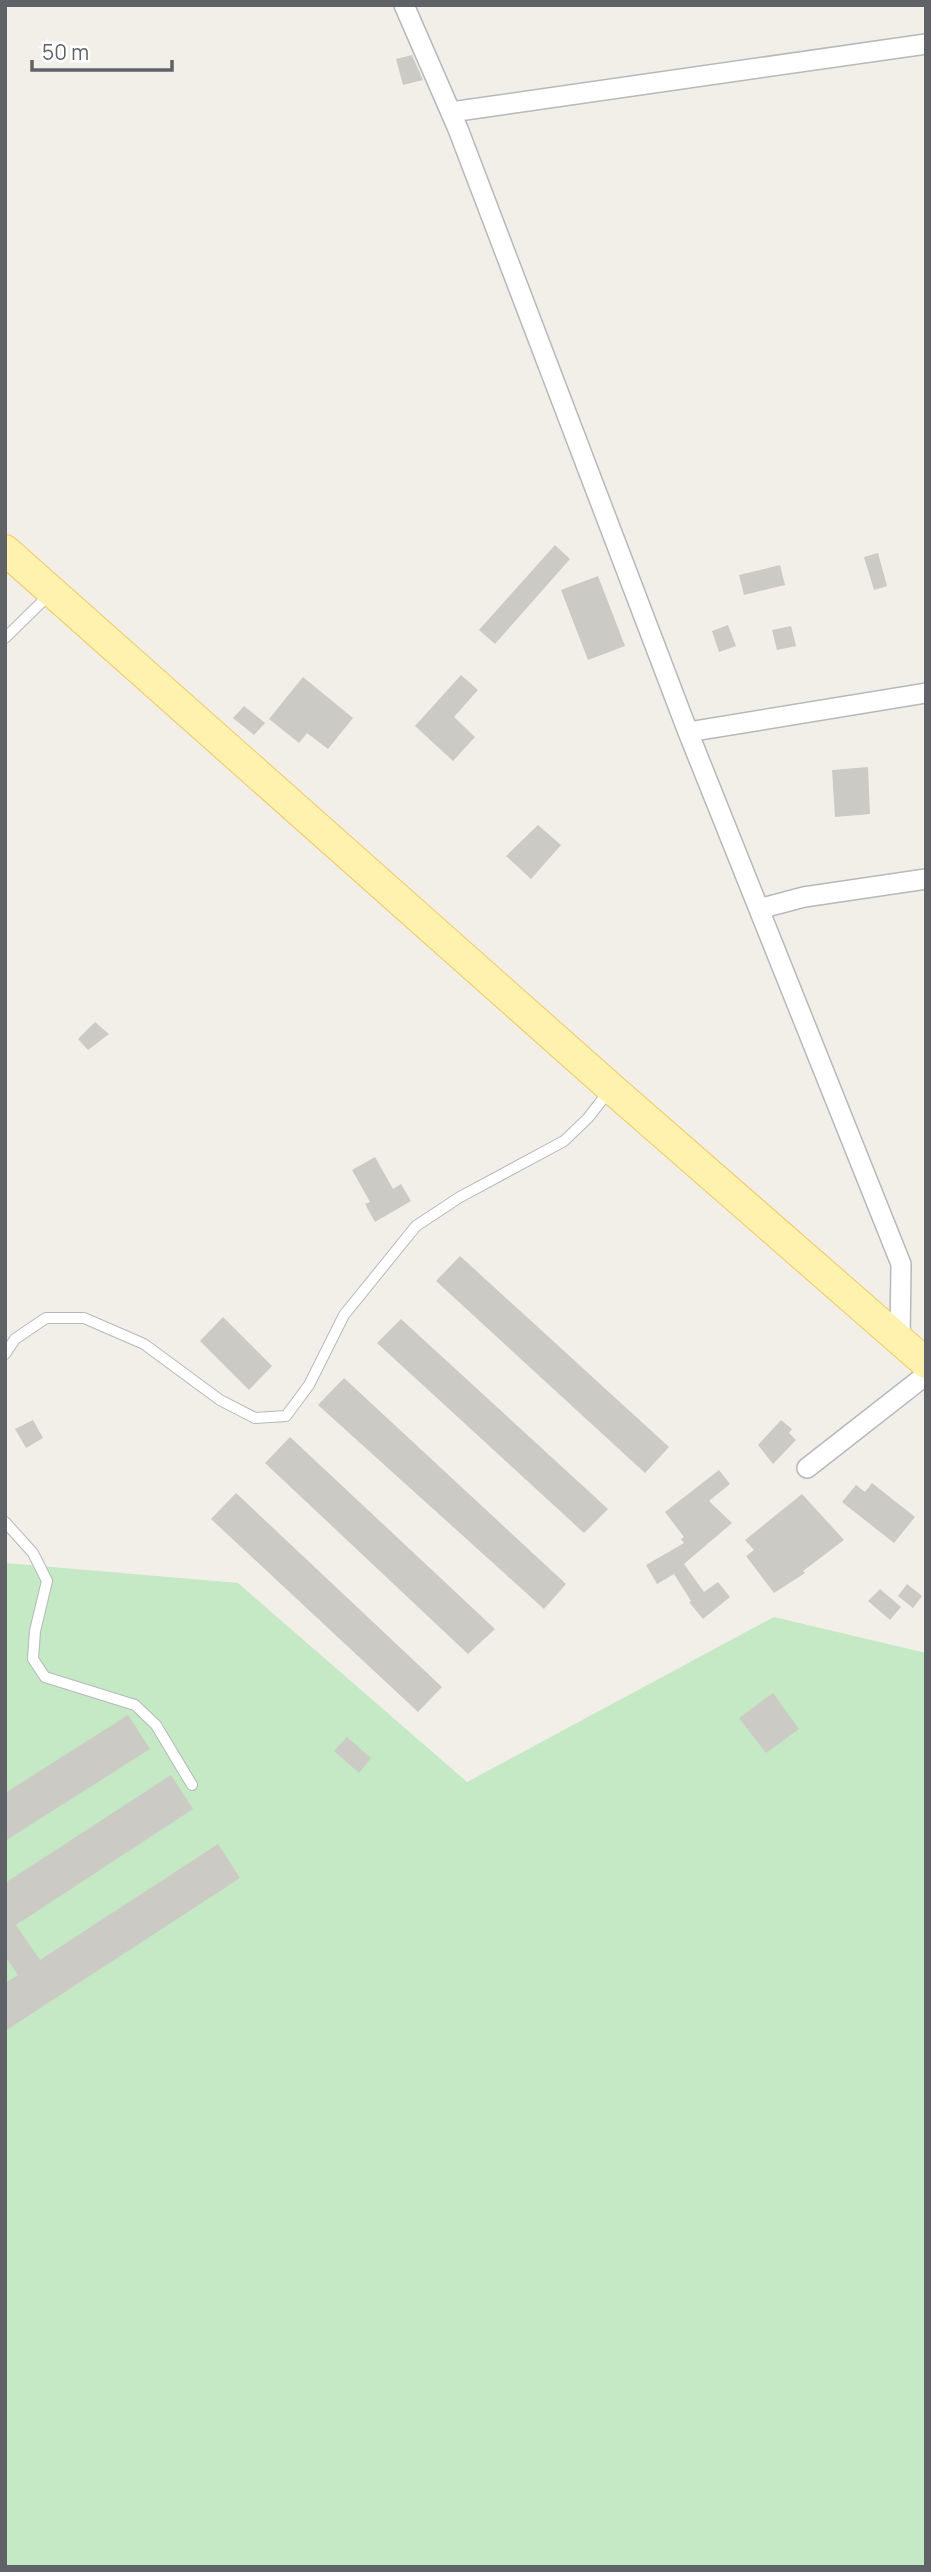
<svg xmlns="http://www.w3.org/2000/svg" width="931" height="2572" font-family="Manrope,sans-serif">
	<style>
		.green { fill: #c5e8c5 }
		.building { fill: #cccac5 }
		.lines { fill: none; stroke-linecap: round; stroke-linejoin: round }
		.lane-casing { stroke: #b5b8bc; stroke-width: 12 }
		.street-casing { stroke: #b5b8bc; stroke-width: 22 }
		.primary-casing { stroke: #f2c960; stroke-width: 32 }
		.lane { stroke: #fff; stroke-width: 10 }
		.street { stroke: #fff; stroke-width: 19 }
		.primary { stroke: #fff2af; stroke-width: 30 }
	</style>
	<rect width="100%" height="100%" fill="#f1efe8"/>
	<path class="green" d="M5,1563L238,1583L467,1782L774,1617L926,1653V2567H5Z"/>
	<path class="building" d="M412,55L423,80L403,85L396,59Z
		M555,545L570,559L495,644L479,630Z
		M878,553L887,586L874,590L864,557Z
		M780,565L785,585L744,595L739,575Z
		M598,576L625,646L588,660L561,590Z
		M728,625L736,646L719,652L712,631Z
		M791,626L796,646L777,650L772,630Z
		M461,675L478,690L454,717L475,737L453,761L415,726Z
		M303,677L353,718L328,749L307,733L299,743L269,719Z
		M244,706L265,723L254,735L233,718Z
		M868,767L870,814L835,817L832,770Z
		M538,825L561,845L531,879L506,856Z
		M95,1022L109,1034L88,1050L78,1039Z
		M375,1157L393,1189L401,1184L411,1201L375,1222L365,1204L370,1202L352,1170Z
		M460,1256L669,1447L645,1473L436,1281Z
		M223,1317L272,1366L249,1390L200,1341Z
		M401,1319L608,1509L584,1533L377,1343Z
		M344,1378L566,1584L544,1609L318,1405Z
		M33,1420L43,1438L26,1448L15,1429Z
		M781,1420L792,1429L789,1433L796,1440L773,1464L758,1445Z
		M290,1437L495,1629L468,1654L265,1463Z
		M719,1470L730,1484L709,1501L732,1523L684,1564L704,1592L718,1582L730,1597L703,1619L689,1602L691,1601L674,1574L657,1584L646,1565L684,1543L681,1539L684,1537L665,1512Z
		M872,1483L915,1517L894,1543L842,1502L856,1485L865,1492Z
		M236,1493L442,1687L418,1712L211,1519Z
		M802,1494L844,1540L803,1571L805,1573L774,1593L746,1556L754,1550L745,1540Z
		M907,1584L922,1596L913,1608L898,1596Z
		M880,1589L901,1607L890,1620L868,1601Z
		M773,1693L799,1729L766,1753L739,1718Z
		M128,1715L150,1749L5,1841V1793Z
		M347,1737L371,1758L359,1773L334,1751Z
		M171,1775L193,1809L16,1925L40,1960L218,1844L240,1878L5,2031V1983L18,1975L5,1956V1883Z"/>
	<g class="lines">
		<g class="lane-casing">
			<path id="lane" d="M5,638L51,593
				M5,1354L15,1339L46,1318H84L144,1344L220,1400L255,1418L286,1416L309,1385L344,1315L416,1226L460,1197L564,1141L588,1118L609,1091
				M5,1522L33,1553L47,1581L35,1631L33,1659L45,1677L135,1705L156,1725L192,1785"/>
		</g>
		<g class="street-casing">
			<path id="street" d="M404,5L458,129L688,732L901,1264L900,1340
				M451,112L926,44
				M688,732L926,693
				M759,909L804,897L926,879
				M807,1468L926,1375"/>
		</g>
		<g class="primary-casing">
			<path id="primary" d="M5,550L611,1088L926,1363"/>
		</g>
		<use href="#lane" class="lane"/>
		<use href="#street" class="street"/>
		<use href="#primary" class="primary"/>
	</g>
	<rect width="931" height="2572" fill="none" stroke="#5f6368" stroke-width="14"/>
	<path d="M32 60v10h140v-10" fill="none" stroke="#5f6368" stroke-width="3.5"/>
	<text x="42" y="60" font-size="21" fill="#5f6368" stroke="#ffffff" stroke-width="5" paint-order="stroke">50 m</text>
</svg>
